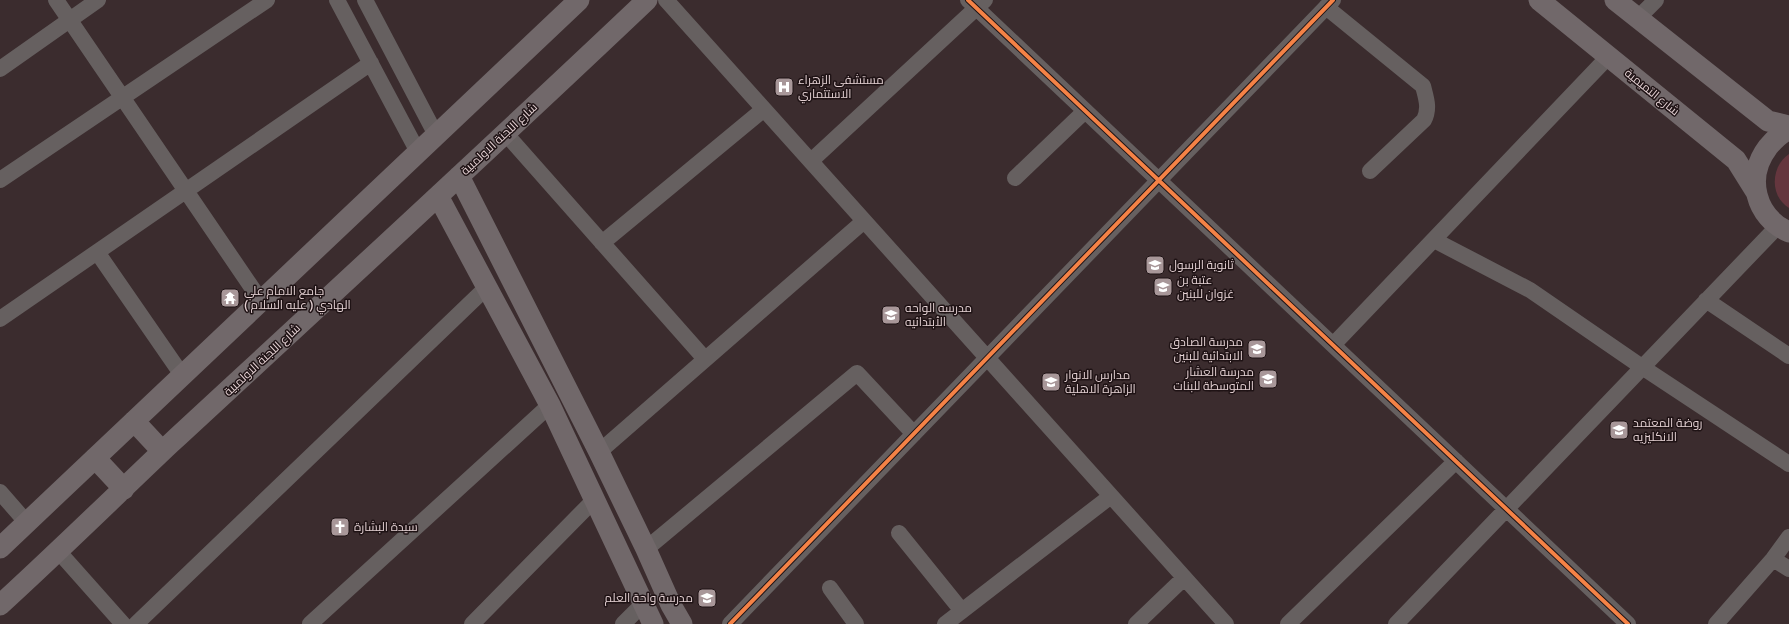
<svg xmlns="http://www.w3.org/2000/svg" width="1789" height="624" font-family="Signika,Cairo,sans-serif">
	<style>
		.green { fill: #65363e }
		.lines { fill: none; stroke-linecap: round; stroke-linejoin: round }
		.minor { stroke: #666060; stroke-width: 16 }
		.major { stroke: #71686a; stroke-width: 21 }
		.cycleway-casing { stroke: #1f1315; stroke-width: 6 }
		.cycleway { stroke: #f48246; stroke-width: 4 }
		.labels { text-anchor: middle; stroke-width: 3; stroke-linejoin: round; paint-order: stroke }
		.poi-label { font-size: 12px; fill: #e3d0d2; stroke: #1f1315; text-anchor: start }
		.street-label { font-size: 12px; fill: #e3d0d2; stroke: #1f1315 }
	</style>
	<rect width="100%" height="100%" fill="#3b2c2e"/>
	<path class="green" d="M1789,154V208C1769,196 1771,166 1789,154Z"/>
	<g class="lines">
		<path class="minor" d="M56,0L261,301
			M337,0L418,152
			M365,0L436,135
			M666,0L1226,624
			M968,0L1628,624
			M1326,7L1423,86C1426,98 1430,108 1424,120L1370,171
			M1637,19L1656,0
			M0,69L98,0
			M506,134L705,359
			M811,161L985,0
			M1015,178L1085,111
			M0,180L267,0
			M1434,240L1530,290L1642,367L1789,464
			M602,243L764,109
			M97,252L182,375
			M1706,300L1789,356
			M0,319L371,63
			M1333,345L1609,56
			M599,452L864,221
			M0,492L27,523
			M899,533L962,611
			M646,549L857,373L914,434
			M59,552L123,624
			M1773,559L1789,569
			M830,588L856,624
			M136,624L487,287
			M310,624L550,405
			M472,624L595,499
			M623,624L643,604
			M730,624L1333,0
			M945,624L1111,496
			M1136,624L1184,578
			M1288,624L1456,461
			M1396,624L1777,227
			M1716,624L1773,559L1789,537"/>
		<path class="major" d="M1539,0L1736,160L1756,192
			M1615,0L1768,121L1789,126
			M1789,130C1780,133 1774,140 1768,147C1745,177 1755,217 1789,232
			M459,176L599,452L646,549L671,605L682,624
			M438,196L550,405L653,624
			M134,421L162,451
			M95,458L124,489
			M0,548L579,0
			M0,605C58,552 114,497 171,443C330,296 490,149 647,0"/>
		<g class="cycleway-casing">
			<path id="cycleway" d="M968,0L1628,624
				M730,624L1333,0"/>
		</g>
		<use href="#cycleway" class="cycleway"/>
	</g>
	<defs>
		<g id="hospital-square" transform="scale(1)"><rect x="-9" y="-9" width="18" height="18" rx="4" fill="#a89799" stroke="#1f1315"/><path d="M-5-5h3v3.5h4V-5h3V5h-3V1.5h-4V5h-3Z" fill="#fff"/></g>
		<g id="school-square" transform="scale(1)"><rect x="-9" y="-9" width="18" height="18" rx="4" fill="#a89799" stroke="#1f1315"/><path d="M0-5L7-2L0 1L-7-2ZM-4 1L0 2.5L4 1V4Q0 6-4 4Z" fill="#fff"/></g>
		<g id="temple-square" transform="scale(1)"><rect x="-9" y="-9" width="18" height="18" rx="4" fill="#a89799" stroke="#1f1315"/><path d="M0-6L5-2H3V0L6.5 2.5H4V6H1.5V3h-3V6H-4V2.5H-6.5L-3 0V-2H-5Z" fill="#fff"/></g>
		<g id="church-square" transform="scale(1)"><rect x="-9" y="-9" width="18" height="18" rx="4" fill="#a89799" stroke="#1f1315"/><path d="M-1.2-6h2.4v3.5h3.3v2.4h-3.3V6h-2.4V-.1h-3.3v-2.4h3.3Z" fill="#fff"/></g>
	</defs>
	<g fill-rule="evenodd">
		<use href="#hospital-square" x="784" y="87"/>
		<use href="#school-square" x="1155" y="265"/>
		<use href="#school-square" x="1163" y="287"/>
		<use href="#temple-square" x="230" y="298"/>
		<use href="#school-square" x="891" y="315"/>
		<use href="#school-square" x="1257" y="349"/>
		<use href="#school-square" x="1268" y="379"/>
		<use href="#school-square" x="1051" y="382"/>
		<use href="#school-square" x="1619" y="430"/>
		<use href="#church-square" x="340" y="527"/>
		<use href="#school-square" x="707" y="598"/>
	</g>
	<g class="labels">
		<g class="poi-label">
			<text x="798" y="84">مستشفى الزهراء<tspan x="798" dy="14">الاستثماري</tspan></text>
			<text x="1169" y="269">ثانوية الرسول</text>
			<text x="1177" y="284">عتبة بن<tspan x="1177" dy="14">غزوان للبنين</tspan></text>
			<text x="244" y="295">جامع الامام علي<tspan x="244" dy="14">الهادي ( عليه السلام )</tspan></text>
			<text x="905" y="312">مدرسه الواحه<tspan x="905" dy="14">الأبتدائيه</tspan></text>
			<text x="1243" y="346" text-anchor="end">مدرسة الصادق<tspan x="1243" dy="14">الابتدائية للبنين</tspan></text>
			<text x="1254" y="376" text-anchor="end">مدرسة العشار<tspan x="1254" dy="14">المتوسطة للبنات</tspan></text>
			<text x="1065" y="379">مدارس الانوار<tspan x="1065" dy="14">الزاهرة الاهلية</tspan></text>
			<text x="1633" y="427">روضة المعتمد<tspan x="1633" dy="14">الانكليزيه</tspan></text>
			<text x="354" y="531">سيدة البشارة</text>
			<text x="693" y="602" text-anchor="end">مدرسة واحة العلم</text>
		</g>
		<g class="street-label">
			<text transform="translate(1652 92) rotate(39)" y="4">شارع التميمية</text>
			<text transform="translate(499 139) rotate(-43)" y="4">شارع اللجنة الاولمبية</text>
			<text transform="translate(262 360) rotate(-43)" y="4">شارع اللجنة الاولمبية</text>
		</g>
	</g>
</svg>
